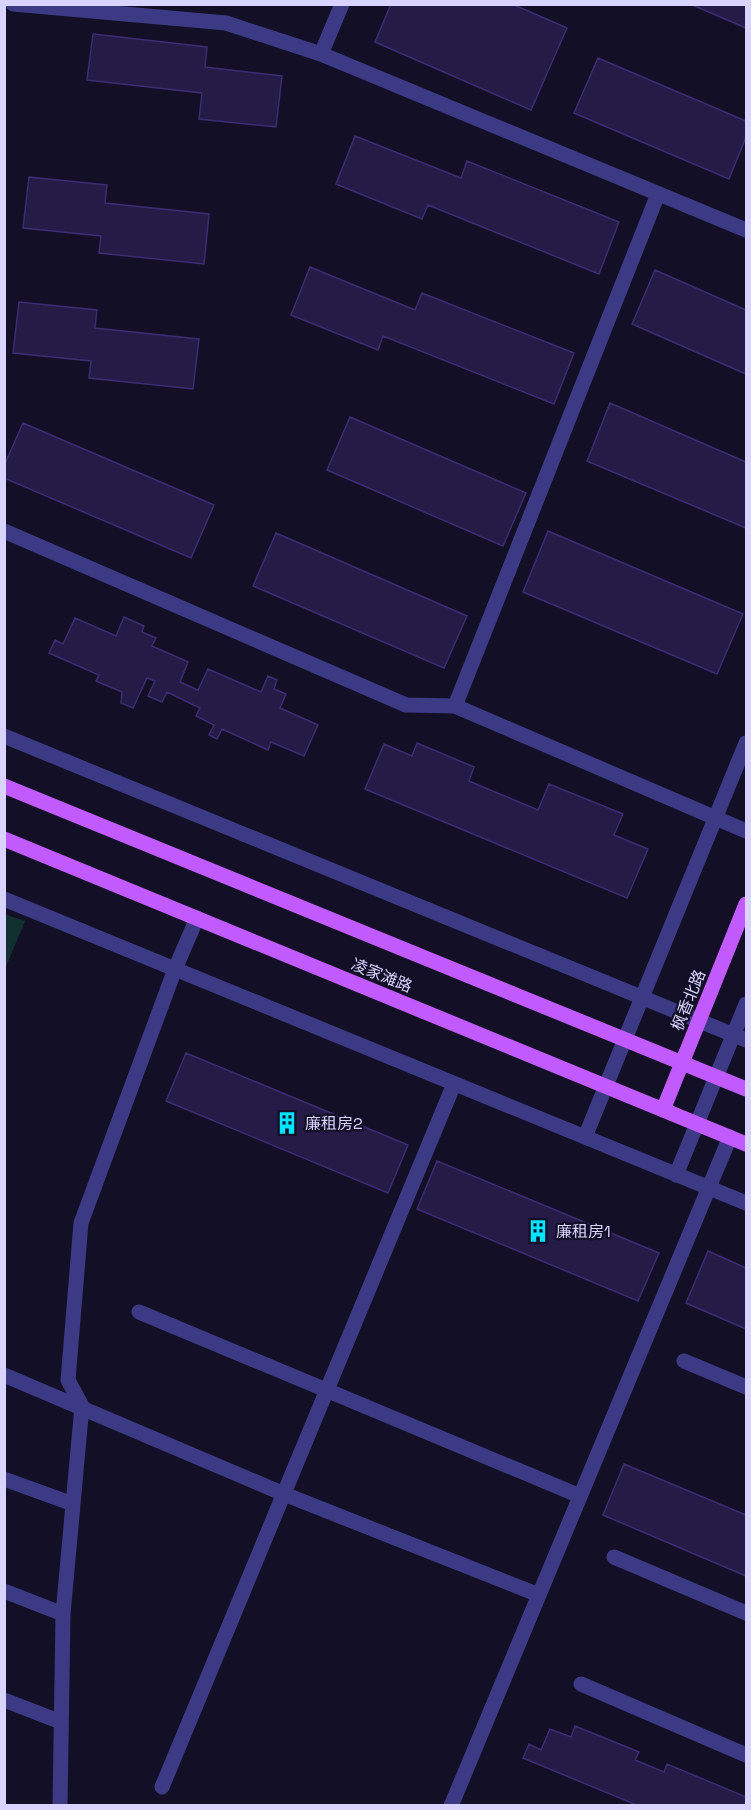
<svg xmlns="http://www.w3.org/2000/svg" width="751" height="1810" font-family="'Space Grotesk','Noto Sans SC',sans-serif">
	<style>
		.green { fill: #12302f }
		.building { fill: #241b47; stroke: #3b2d73; stroke-width: 1.5 }
		.lines { fill: none; stroke-linecap: round; stroke-linejoin: round }
		.minor { stroke: #3d3a85; stroke-width: 15 }
		.major { stroke: #c25bff; stroke-width: 15 }
		.labels { text-anchor: middle; stroke-width: 4.5; stroke-linejoin: round; paint-order: stroke }
		.street-label { font-size: 16px; fill: #d9d4ff; stroke: #130f26 }
		.poi-label { font-size: 16px; fill: #d9d4ff; stroke: #130f26; text-anchor: start }
	</style>
	<rect width="100%" height="100%" fill="#130f26"/>
	<path class="green" d="M5,914L25,921L5,969L4,914Z"/>
	<path class="building" d="M391,4H512L567,28L531,110L375,42Z
		M690,4H746V28Z
		M93,34L207,47L205,67L282,76L276,127L199,119L202,93L87,80Z
		M598,58L746,121V137L729,179L574,113Z
		M355,136L461,178L467,161L619,222L599,274L428,205L422,219L336,184Z
		M29,177L107,185L105,203L209,214L204,264L99,253L101,236L23,228Z
		M310,267L415,310L422,293L574,353L554,404L383,336L378,350L291,315Z
		M655,270L746,310V374L632,324Z
		M19,302L97,310L95,328L199,339L193,389L89,378L91,361L13,353Z
		M610,403L746,462V528L587,461Z
		M350,417L526,493L503,546L327,470Z
		M23,423L214,505L191,558L4,478V466Z
		M548,531L743,614L717,674L523,592Z
		M276,533L467,616L444,668L253,586Z
		M124,617L144,626L142,632L156,638L152,646L188,662L180,682L198,690L208,669L261,692L268,676L277,680L274,689L286,694L280,708L318,725L304,756L271,742L268,750L222,729L217,739L209,735L214,725L196,716L200,708L167,692L162,702L148,696L155,681L147,678L133,708L121,703L122,692L96,681L99,675L49,653L55,640L63,644L75,618L116,636Z
		M417,743L474,767L469,781L538,810L549,784L623,814L614,835L648,849L627,898L365,789L384,744L412,756Z
		M186,1053L408,1145L388,1193L166,1101Z
		M437,1161L659,1253L638,1301L417,1209Z
		M708,1251L746,1268V1329L686,1303Z
		M624,1464L746,1515V1576L603,1515Z
		M575,1726L639,1752L635,1760L664,1772L667,1764L746,1797V1806H639L523,1758L529,1744L541,1750L550,1729L571,1737Z"/>
	<g class="lines">
		<path class="minor" d="M13,4L226,23L321,54L746,230
			M321,54L342,4
			M4,531L406,705L455,706L746,831
			M455,706L658,194
			M4,736L746,1040
			M4,899L746,1203
			M585,1137L746,743
			M676,1175L746,1004
			M139,1312L580,1496
			M684,1361L746,1387
			M4,1375L284,1494L539,1595
			M4,1479L73,1504
			M614,1557L746,1613
			M4,1591L63,1614
			M581,1684L746,1755
			M4,1700L61,1722
			M162,1787L454,1084
			M60,1806L63,1614L82,1406L68,1380L81,1223L175,969L197,918
			M451,1806L730,1137"/>
		<path class="major" d="M4,786L746,1089
			M4,839L746,1144
			M663,1110L746,904"/>
	</g>
	<defs>
		<g id="building-bare" transform="scale(1.8)"><path d="M-4-6H4V6H1V3H-1V6H-4ZM-2.5-4.3h1.7v1.8h-1.7ZM.8-4.3h1.7v1.8H.8ZM-2.5-1h1.7V.8h-1.7ZM.8-1h1.7V.8H.8Z" fill="#00e5ff" stroke="#130f26" stroke-width="2.5" paint-order="stroke"/></g>
	</defs>
	<g fill-rule="evenodd">
		<use href="#building-bare" x="287" y="1123"/>
		<use href="#building-bare" x="538" y="1231"/>
	</g>
	<g class="labels">
		<g class="street-label">
			<text transform="translate(382 975) rotate(22)" y="6">凌家滩路</text>
			<text transform="translate(688 1000) rotate(-68)" y="6">枫香北路</text>
		</g>
		<g class="poi-label">
			<text x="305" y="1129">廉租房2</text>
			<text x="556" y="1237">廉租房1</text>
		</g>
	</g>
	<rect width="751" height="1810" fill="none" stroke="#d9d4ff" stroke-width="12"/>
</svg>
